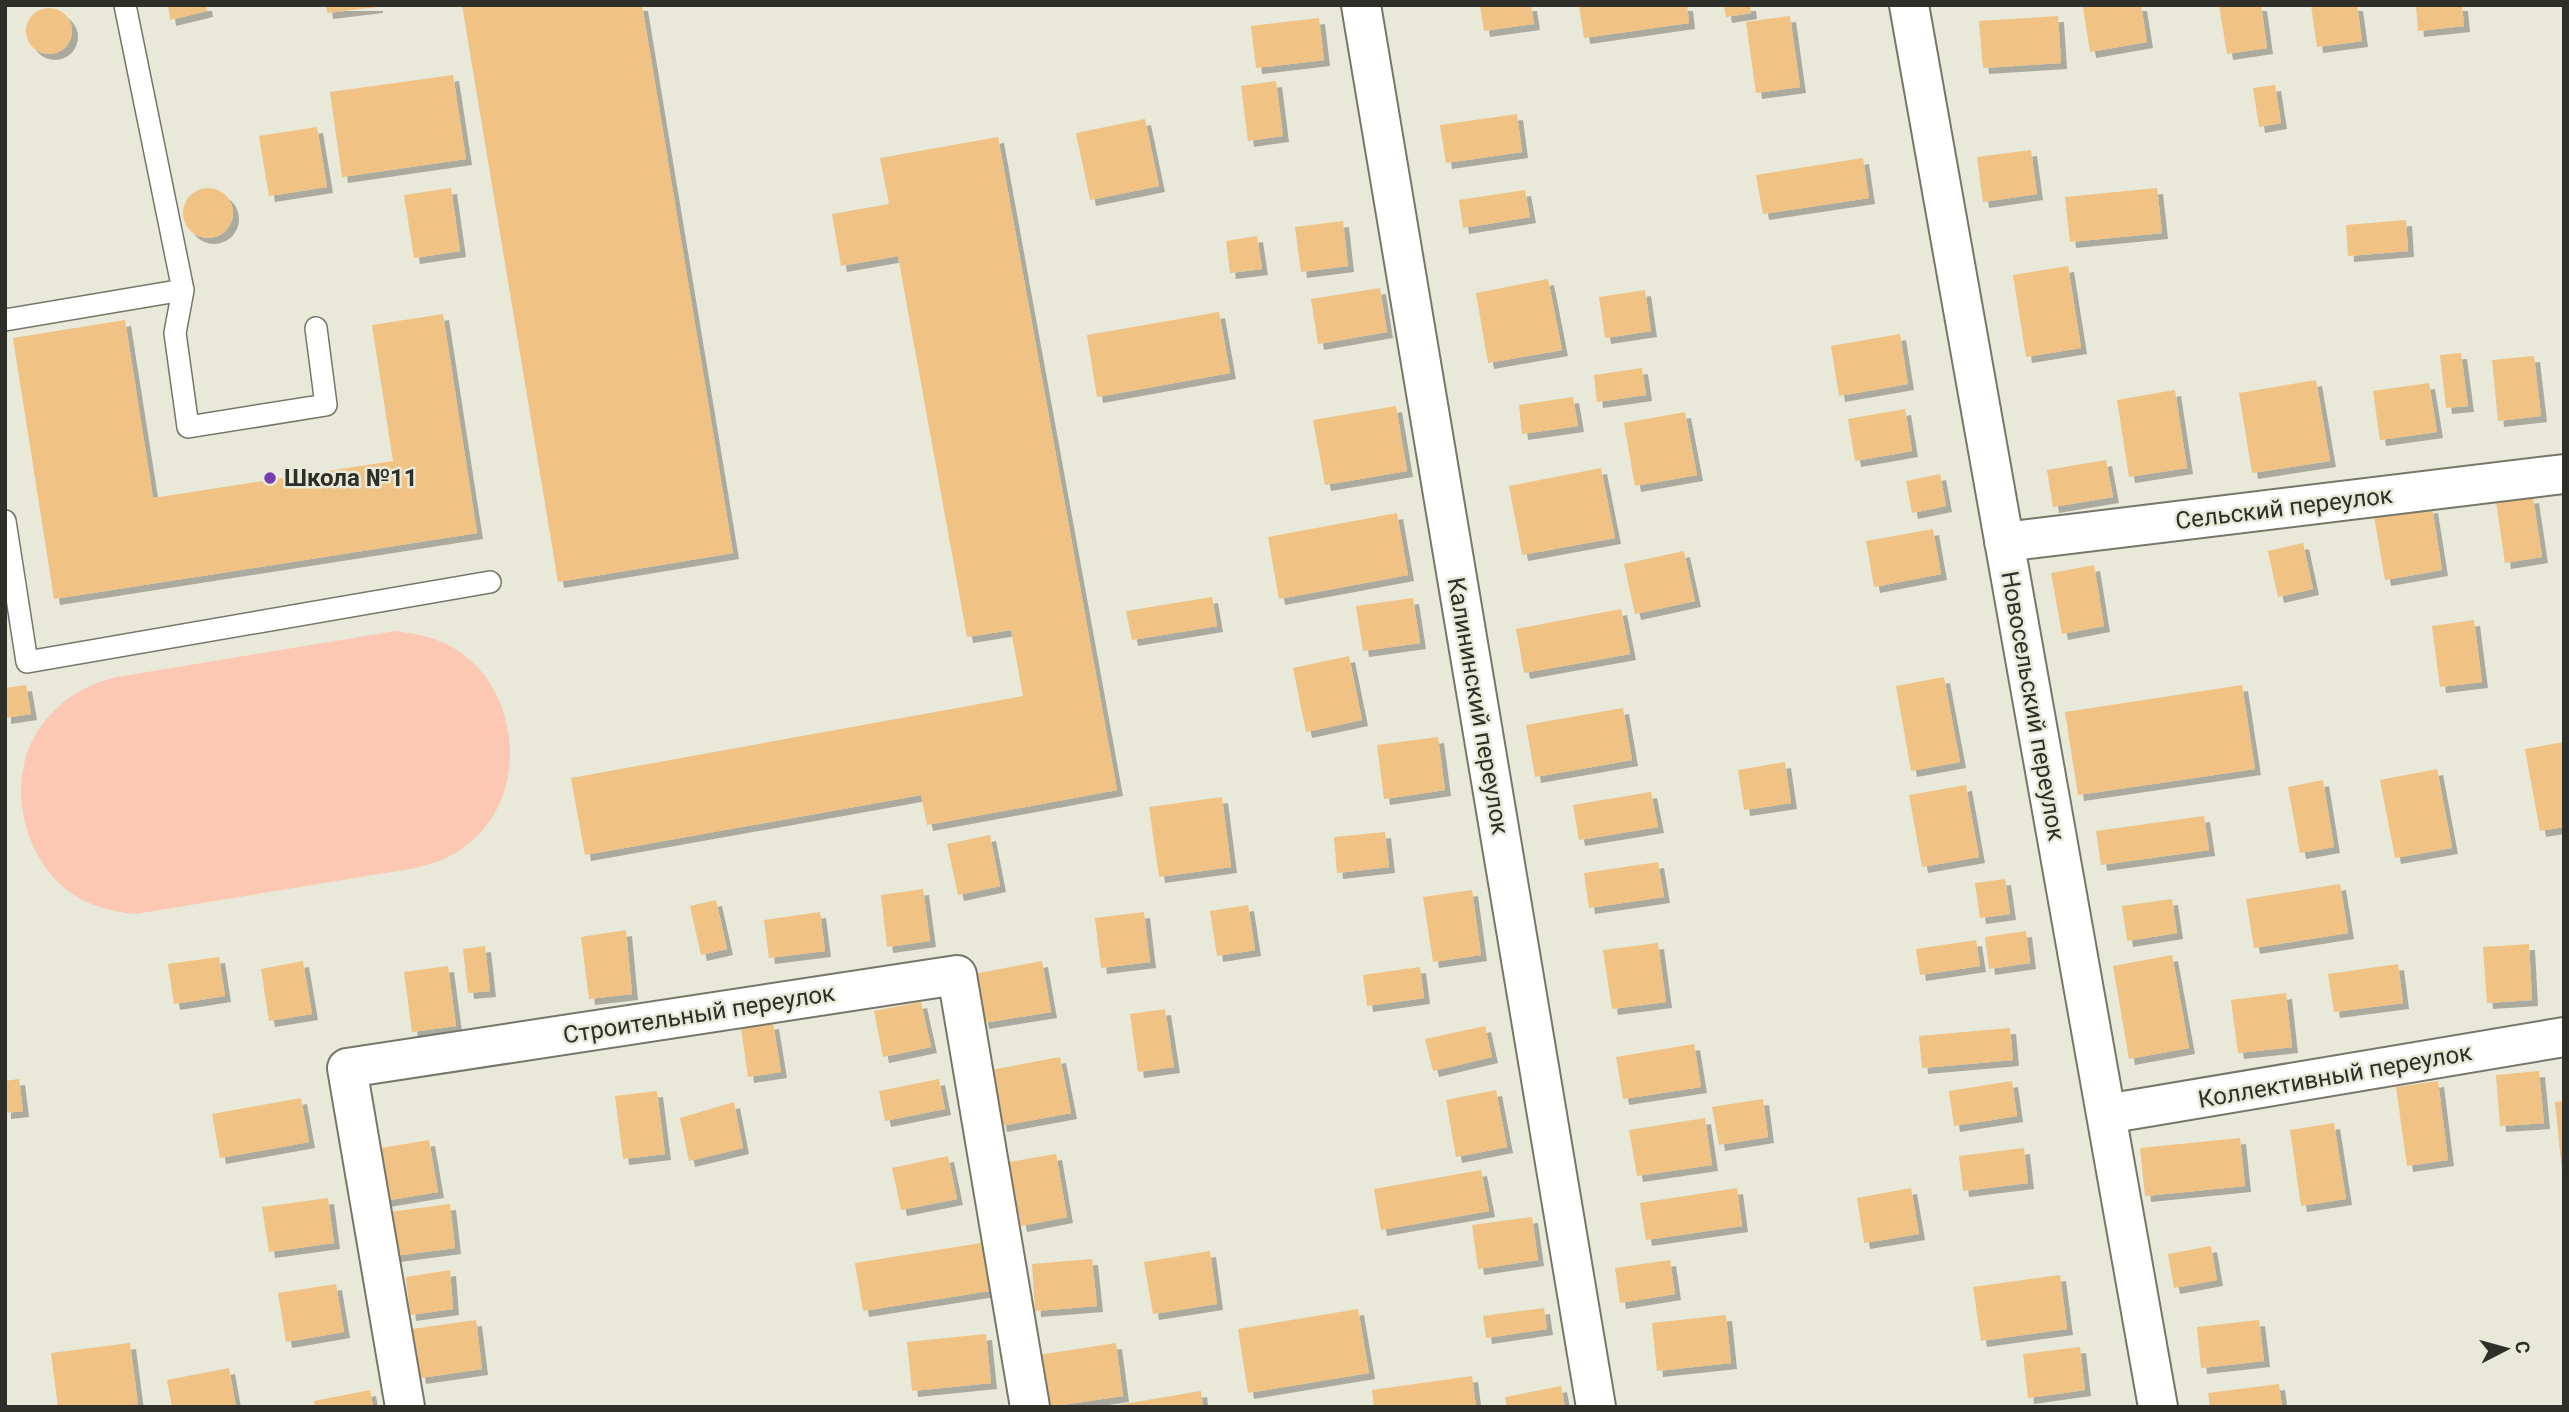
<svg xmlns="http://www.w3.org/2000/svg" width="2569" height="1412" font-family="Roboto,sans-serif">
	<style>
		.pitch { fill: #fcc7b3 }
		.building { fill: #f0c283; filter: url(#shadow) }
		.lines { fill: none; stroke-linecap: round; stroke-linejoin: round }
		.service-casing { stroke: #767768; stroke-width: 24 }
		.minor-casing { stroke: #767768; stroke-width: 42 }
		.service { stroke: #fff; stroke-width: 21 }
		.minor { stroke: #fff; stroke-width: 38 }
		.poi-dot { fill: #753cb3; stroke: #e8e9d8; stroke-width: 2.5 }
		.labels { text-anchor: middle; stroke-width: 5; stroke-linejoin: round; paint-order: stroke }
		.poi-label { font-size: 24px; font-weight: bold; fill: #2f2f29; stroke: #e8e9d8; text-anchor: start }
		.street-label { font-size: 24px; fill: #2f2f29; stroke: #e8e9d8 }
	</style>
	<defs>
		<filter id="shadow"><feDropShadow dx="6" dy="6" stdDeviation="0" flood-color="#0004"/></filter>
	</defs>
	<rect width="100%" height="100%" fill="#e8e9d8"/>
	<path class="pitch" d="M396,631C416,634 435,637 452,647C521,686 531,795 468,844C453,857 435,863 415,868L136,914C116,912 97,908 79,898C24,867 3,782 39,729C58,701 84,685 117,677Z"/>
	<path class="building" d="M168,5H206L207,11L170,20Z
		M326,5H377V7L327,13Z
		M462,5H642L733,553L558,582Z
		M1480,5H1531L1534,24L1484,31Z
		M1579,5H1687L1689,23L1584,38Z
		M1724,5H1750L1751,13L1726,17Z
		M2092,5H2141L2147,42L2090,52L2083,7Z
		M2219,5H2261L2267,48L2227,54Z
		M2311,5H2357L2362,41L2317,47Z
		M2416,5H2462L2464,26L2418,31Z
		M26 31a23 23 0 1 1 46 0a23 23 0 1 1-46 0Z
		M1790,16L1800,87L1756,93L1746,22Z
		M2058,16L2061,63L1983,68L1979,21Z
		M1319,18L1324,60L1256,68L1251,26Z
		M453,75L466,159L342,177L330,92Z
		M1276,81L1283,136L1248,141L1241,86Z
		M2275,85L2281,123L2259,127L2253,88Z
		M1517,114L1522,152L1446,163L1440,125Z
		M1145,119L1159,186L1090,200L1076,133Z
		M317,127L327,187L269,196L259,136Z
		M998,137L1117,790L927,825L921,795L585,855L571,778L1023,696L1011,630L967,637L898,256L841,266L832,214L889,204L880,158Z
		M2031,150L2037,194L1983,202L1977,157Z
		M1863,158L1869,198L1763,214L1756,175Z
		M183 213a25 25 0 1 1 50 0a25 25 0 1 1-50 0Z
		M451,188L460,251L414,258L404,195Z
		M2157,188L2162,233L2070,242L2065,197Z
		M1525,190L1530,217L1463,228L1459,200Z
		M2406,220L2408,251L2348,256L2346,225Z
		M1343,221L1348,266L1301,272L1295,227Z
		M1257,236L1262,269L1230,273L1226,241Z
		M2068,266L2081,348L2026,357L2013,275Z
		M1548,279L1562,350L1488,363L1476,293Z
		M1380,288L1387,332L1318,344L1311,299Z
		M1645,290L1651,331L1605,338L1599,297Z
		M1219,312L1230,373L1097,397L1087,335Z
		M443,314L477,533L54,599L13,338L125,320L153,498L393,461L372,325Z
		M1900,334L1908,384L1839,396L1831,346Z
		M2461,353L2468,406L2446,408L2440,355Z
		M2534,356L2541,416L2498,421L2492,360Z
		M1642,368L1646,395L1597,402L1594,375Z
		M2316,380L2330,461L2252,473L2239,393Z
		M2429,383L2437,432L2380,440L2373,391Z
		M2175,390L2187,468L2129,477L2117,400Z
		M1573,397L1578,426L1522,434L1519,405Z
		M1396,406L1407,471L1325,485L1313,420Z
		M1905,409L1912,451L1855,461L1848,419Z
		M1685,412L1697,475L1635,486L1624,423Z
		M2106,460L2113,497L2053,507L2047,470Z
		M1601,468L1615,538L1522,555L1509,486Z
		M1940,474L1946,506L1912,513L1906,481Z
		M2533,497L2542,557L2505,563L2496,502Z
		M2432,507L2442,570L2385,580L2374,516Z
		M1397,513L1408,575L1279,599L1268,537Z
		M1933,529L1941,574L1874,587L1866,541Z
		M2303,543L2313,589L2278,597L2268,551Z
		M1684,551L1695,601L1635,614L1624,564Z
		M2094,565L2104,626L2062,634L2051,573Z
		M1212,597L1217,626L1132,640L1126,611Z
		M1413,598L1420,643L1363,651L1356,606Z
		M1621,609L1630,654L1524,673L1516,629Z
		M2474,620L2482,682L2440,687L2432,626Z
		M1349,656L1362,720L1306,732L1293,668Z
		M1944,677L1960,762L1911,771L1896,686Z
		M26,685L31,714L5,718V688Z
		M2242,685L2255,769L2078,795L2065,712Z
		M1623,708L1632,760L1535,777L1526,725Z
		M1438,737L1445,790L1384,799L1377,745Z
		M2564,742V827L2540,831L2525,749Z
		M1785,762L1791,803L1744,810L1738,770Z
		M2437,769L2452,848L2395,858L2380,780Z
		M2323,780L2334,847L2300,853L2288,787Z
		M1966,785L1979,857L1922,867L1909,795Z
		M1651,792L1658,827L1579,840L1573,805Z
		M1222,797L1231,867L1159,877L1149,807Z
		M2204,816L2209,850L2101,865L2096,831Z
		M1385,832L1389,867L1337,873L1334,837Z
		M990,835L1000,886L958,895L947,844Z
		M1658,862L1664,897L1589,908L1584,873Z
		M2005,879L2010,914L1980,918L1975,883Z
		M2340,884L2348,933L2254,948L2246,899Z
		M923,889L930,941L887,947L881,895Z
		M1472,890L1481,955L1433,962L1423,897Z
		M2172,899L2177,933L2127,941L2122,906Z
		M716,900L727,949L701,955L690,906Z
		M1248,905L1255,950L1217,956L1210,911Z
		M820,912L825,951L769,958L764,920Z
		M1144,912L1150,962L1101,968L1095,918Z
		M626,930L632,994L589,999L581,937Z
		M2026,931L2030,963L1989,969L1985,937Z
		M1976,940L1980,966L1920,975L1916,949Z
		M1658,943L1666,1002L1612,1009L1603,950Z
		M2529,944L2532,1000L2487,1003L2483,947Z
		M485,946L490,991L468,993L463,949Z
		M2172,955L2189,1048L2129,1059L2113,966Z
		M219,957L225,996L174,1004L168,964Z
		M303,961L312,1014L269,1021L261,969Z
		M1042,961L1051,1012L983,1023L974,974Z
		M2398,964L2403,1003L2334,1012L2328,974Z
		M448,966L456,1026L412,1032L404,972Z
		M1420,967L1424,998L1367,1006L1363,975Z
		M2286,993L2292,1047L2238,1053L2231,1000Z
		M921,1002L931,1047L883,1057L874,1011Z
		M1165,1009L1174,1067L1138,1072L1130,1014Z
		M773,1023L781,1072L748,1077L741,1028Z
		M1485,1026L1492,1057L1433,1071L1425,1039Z
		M2010,1028L2013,1060L1922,1068L1919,1036Z
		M1694,1044L1701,1087L1623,1099L1616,1057Z
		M1060,1057L1071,1113L1001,1126L991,1070Z
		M2539,1071L2544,1123L2500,1126L2496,1075Z
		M19,1079L23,1111L5,1113V1081Z
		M939,1079L945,1109L885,1121L879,1091Z
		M2012,1081L2017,1116L1954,1126L1949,1091Z
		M2438,1081L2448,1160L2407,1166L2396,1087Z
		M1496,1090L1507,1147L1456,1157L1446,1100Z
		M657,1091L665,1154L623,1159L615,1096Z
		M301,1098L309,1142L220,1158L212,1114Z
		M1763,1099L1768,1137L1719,1145L1712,1107Z
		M2564,1101V1172H2562L2555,1102Z
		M734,1102L743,1148L689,1161L680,1118Z
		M1705,1118L1712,1165L1637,1176L1629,1130Z
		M2334,1123L2346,1199L2301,1206L2290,1130Z
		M2240,1138L2245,1186L2145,1196L2140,1148Z
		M429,1140L438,1192L384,1201L375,1149Z
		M2024,1148L2028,1183L1963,1191L1959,1156Z
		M1056,1154L1067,1217L1021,1226L1009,1162Z
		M948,1156L957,1199L901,1210L892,1168Z
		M1481,1170L1489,1211L1381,1230L1374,1189Z
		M1737,1188L1742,1226L1646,1240L1640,1203Z
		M1911,1188L1919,1234L1864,1243L1857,1198Z
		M328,1198L334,1243L269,1252L262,1207Z
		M450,1204L455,1248L394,1256L389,1212Z
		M1532,1217L1538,1260L1478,1269L1472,1225Z
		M981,1243L989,1291L863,1311L855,1263Z
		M2211,1246L2217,1280L2174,1288L2168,1254Z
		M1210,1251L1217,1304L1153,1314L1144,1262Z
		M1092,1259L1097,1306L1035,1311L1032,1264Z
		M1670,1260L1675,1294L1620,1303L1615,1268Z
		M450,1270L453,1309L410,1315L406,1277Z
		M2060,1275L2067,1329L1981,1341L1973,1287Z
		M336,1284L344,1332L286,1342L278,1293Z
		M1544,1308L1547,1329L1486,1338L1483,1316Z
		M1358,1309L1369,1373L1248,1393L1238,1329Z
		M1726,1315L1731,1363L1657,1371L1652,1323Z
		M476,1320L482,1369L420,1378L412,1329Z
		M2259,1320L2264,1361L2201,1368L2197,1327Z
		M986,1334L991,1383L912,1391L907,1342Z
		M130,1343L138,1404L120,1407H58L51,1353Z
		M1116,1343L1123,1396L1048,1407L1032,1356Z
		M2080,1347L2085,1390L2028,1398L2023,1354Z
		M229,1368L236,1407H172L167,1380Z
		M1472,1376L1476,1407H1374L1372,1390Z
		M2279,1384L2282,1407H2210L2208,1393Z
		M1561,1386L1565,1407H1507L1505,1397Z
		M370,1390L373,1407H315L314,1401Z
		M1201,1391L1203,1407H1119L1118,1405Z"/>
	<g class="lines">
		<g class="service-casing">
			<path id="service" d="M183,290L175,333L188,427L326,405L316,328
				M5,320L183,290L125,5
				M5,521L27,662L490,582"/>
		</g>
		<g class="minor-casing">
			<path id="minor" d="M1361,5L1596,1407
				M1909,5L2158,1407
				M2004,542L2564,474
				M2106,1114L2564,1037
				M405,1407L347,1068L957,975L1030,1407"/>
		</g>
		<use href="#service" class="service"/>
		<use href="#minor" class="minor"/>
	</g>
	<circle class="poi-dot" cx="270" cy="478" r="7"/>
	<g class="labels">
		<g class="poi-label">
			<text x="284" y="486">Школа №11</text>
		</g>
		<g class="street-label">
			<text transform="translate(2284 508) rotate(-7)" y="8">Сельский переулок</text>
			<text transform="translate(1478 706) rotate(80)" y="8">Калининский переулок</text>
			<text transform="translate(2033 706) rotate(80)" y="8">Новосельский переулок</text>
			<text transform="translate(699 1014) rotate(-9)" y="8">Строительный переулок</text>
			<text transform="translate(2335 1076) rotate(-10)" y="8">Коллективный переулок</text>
		</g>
	</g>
	<rect width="2569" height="1412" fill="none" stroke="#2f2f29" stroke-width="14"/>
	<g transform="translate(2506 1349) rotate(84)" stroke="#e8e9d8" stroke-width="5" paint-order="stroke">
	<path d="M0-5L12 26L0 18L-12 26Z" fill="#2f2f29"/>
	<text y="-10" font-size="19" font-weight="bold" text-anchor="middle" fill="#2f2f29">С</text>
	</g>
</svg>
